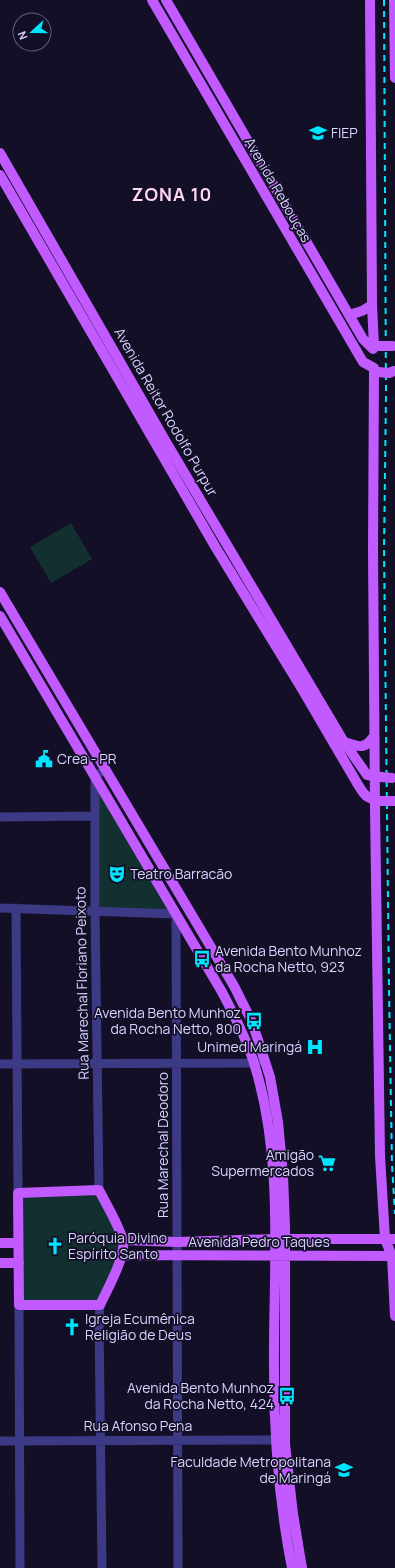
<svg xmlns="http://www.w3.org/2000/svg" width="395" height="1568" font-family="Manrope,sans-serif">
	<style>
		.green { fill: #12302f }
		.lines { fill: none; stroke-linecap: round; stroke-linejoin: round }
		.minor { stroke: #3d3a85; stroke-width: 9 }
		.major { stroke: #c25bff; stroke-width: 10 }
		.rail { stroke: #00e5ff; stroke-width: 2; stroke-dasharray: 6 5; stroke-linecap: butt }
		.major-bridge { stroke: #c25bff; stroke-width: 10 }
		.labels { text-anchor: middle; stroke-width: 3.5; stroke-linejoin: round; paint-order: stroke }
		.poi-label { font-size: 14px; fill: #d9d4ff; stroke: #130f26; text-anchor: start }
		.street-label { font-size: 14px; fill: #d9d4ff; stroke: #130f26 }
		.district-label { font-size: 18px; font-weight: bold; letter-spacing: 1px; fill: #ffd6f0; stroke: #130f26 }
	</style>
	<rect width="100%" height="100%" fill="#130f26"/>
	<path class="green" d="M71,523L92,559L51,583L30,547Z
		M95,776L176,914L95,911Z
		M99,1190L123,1240L100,1305H19L18,1193Z"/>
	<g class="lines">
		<path class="minor" d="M0,817L95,816
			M0,908L176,914
			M16,908L18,1193
			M176,914L178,1568
			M0,1064L254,1063L259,1061
			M99,1190L95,911V776L105,770
			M19,1305L20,1568
			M100,1305L99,1319L102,1568
			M0,1441L283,1440"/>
		<path class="major" d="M152,0L363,362L374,368V370L378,372
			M166,0L349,315L363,339L373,349
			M370,0L372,305L374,346
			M394,0L395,78
			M0,153L166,442L344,742L367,775L381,777
			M0,175L216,548L302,689L357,783C364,795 366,798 379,801
			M349,315L362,311L372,305
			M374,370L373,550L375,808L380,1156L385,1239L392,1256L395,1316
			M0,592L234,986L252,1022L260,1046L270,1077L278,1122L283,1175L285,1228V1444L293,1514L302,1568
			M0,616L222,992C234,1015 246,1038 254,1063C285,1162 273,1268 274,1370C274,1436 279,1502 292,1568
			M344,742C359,747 365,750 374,736
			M99,1190C106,1204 120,1227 123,1241C126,1256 107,1290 100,1305H19L18,1193Z
			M123,1240L177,1242L276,1239H395
			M0,1243H18
			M122,1255L395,1256
			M0,1263H19"/>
		<path class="rail" d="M384,0L386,394L384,549L389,988L392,1165L395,1214"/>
		<path class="major-bridge" d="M378,346H393
			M378,372L389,373L394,371
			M381,777L392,778
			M381,801H394"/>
	</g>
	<defs>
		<g id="university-bare" transform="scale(1.38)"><path d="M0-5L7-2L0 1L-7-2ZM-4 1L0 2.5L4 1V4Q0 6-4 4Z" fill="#00e5ff" stroke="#130f26" stroke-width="2.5" paint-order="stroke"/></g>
		<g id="civic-bare" transform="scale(1.38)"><path d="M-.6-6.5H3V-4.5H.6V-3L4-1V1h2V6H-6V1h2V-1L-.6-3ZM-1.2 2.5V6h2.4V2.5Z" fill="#00e5ff" stroke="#130f26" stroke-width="2.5" paint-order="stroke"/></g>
		<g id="theatre-bare" transform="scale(1.38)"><path d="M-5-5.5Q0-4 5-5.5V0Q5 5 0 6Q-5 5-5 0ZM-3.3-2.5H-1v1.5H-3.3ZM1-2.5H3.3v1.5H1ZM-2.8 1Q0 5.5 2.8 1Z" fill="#00e5ff" stroke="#130f26" stroke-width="2.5" paint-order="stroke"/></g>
		<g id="bus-bare" transform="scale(1.38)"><path d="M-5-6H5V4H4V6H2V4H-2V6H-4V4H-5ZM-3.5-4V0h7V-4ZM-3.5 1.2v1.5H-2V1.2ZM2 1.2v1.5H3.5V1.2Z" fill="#00e5ff" stroke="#130f26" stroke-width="2.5" paint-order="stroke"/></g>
		<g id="hospital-bare" transform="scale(1.38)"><path d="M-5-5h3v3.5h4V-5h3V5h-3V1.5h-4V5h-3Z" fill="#00e5ff" stroke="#130f26" stroke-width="2.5" paint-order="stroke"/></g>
		<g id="supermarket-bare" transform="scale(1.38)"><path d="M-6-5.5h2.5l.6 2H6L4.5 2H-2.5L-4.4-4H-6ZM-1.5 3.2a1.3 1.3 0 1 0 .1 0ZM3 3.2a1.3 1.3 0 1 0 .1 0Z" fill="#00e5ff" stroke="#130f26" stroke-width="2.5" paint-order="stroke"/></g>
		<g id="church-bare" transform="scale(1.38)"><path d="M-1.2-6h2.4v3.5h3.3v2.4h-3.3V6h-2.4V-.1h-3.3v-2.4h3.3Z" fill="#00e5ff" stroke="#130f26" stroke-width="2.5" paint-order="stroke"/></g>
	</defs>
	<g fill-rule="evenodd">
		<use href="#university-bare" x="318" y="133"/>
		<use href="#civic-bare" x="44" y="759"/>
		<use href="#theatre-bare" x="117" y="874"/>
		<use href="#bus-bare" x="202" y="959"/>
		<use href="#bus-bare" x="254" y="1021"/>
		<use href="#hospital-bare" x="315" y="1047"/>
		<use href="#supermarket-bare" x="327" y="1163"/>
		<use href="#church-bare" x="55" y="1246"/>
		<use href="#church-bare" x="72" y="1327"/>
		<use href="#bus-bare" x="287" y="1396"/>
		<use href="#university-bare" x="344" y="1470"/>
	</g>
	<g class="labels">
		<g class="poi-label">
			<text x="331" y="138">FIEP</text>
			<text x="57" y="764">Crea - PR</text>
			<text x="130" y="879">Teatro Barracão</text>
			<text x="215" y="956">Avenida Bento Munhoz<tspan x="215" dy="16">da Rocha Netto, 923</tspan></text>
			<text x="241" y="1018" text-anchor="end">Avenida Bento Munhoz<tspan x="241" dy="16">da Rocha Netto, 800</tspan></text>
			<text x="302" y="1052" text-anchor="end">Unimed Maringá</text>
			<text x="314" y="1160" text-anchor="end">Amigão<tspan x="314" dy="16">Supermercados</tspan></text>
			<text x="68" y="1243">Paróquia Divino<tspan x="68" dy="16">Espírito Santo</tspan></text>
			<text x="85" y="1324">Igreja Ecumênica<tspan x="85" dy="16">Religião de Deus</tspan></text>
			<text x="274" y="1393" text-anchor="end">Avenida Bento Munhoz<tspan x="274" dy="16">da Rocha Netto, 424</tspan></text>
			<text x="331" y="1467" text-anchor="end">Faculdade Metropolitana<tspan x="331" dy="16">de Maringá</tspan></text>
		</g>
		<g class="street-label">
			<text transform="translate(278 190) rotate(60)" y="5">Avenida Rebouças</text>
			<text transform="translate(166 412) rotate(60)" y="5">Avenida Reitor Rodolfo Purpur</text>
			<text transform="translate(82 983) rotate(-91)" y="5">Rua Marechal Floriano Peixoto</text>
			<text transform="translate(163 1145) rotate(-90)" y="5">Rua Marechal Deodoro</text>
			<text x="259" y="1247">Avenida Pedro Taques</text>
			<text x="138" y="1431">Rua Afonso Pena</text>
		</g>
		<g class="district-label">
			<text x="172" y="201">ZONA 10</text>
		</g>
	</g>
	<g transform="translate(32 32) rotate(249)"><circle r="19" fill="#130f26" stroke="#625e7d"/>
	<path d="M0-3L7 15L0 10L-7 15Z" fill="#00e5ff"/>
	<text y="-6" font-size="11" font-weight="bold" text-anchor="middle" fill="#d9d4ff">N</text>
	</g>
</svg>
